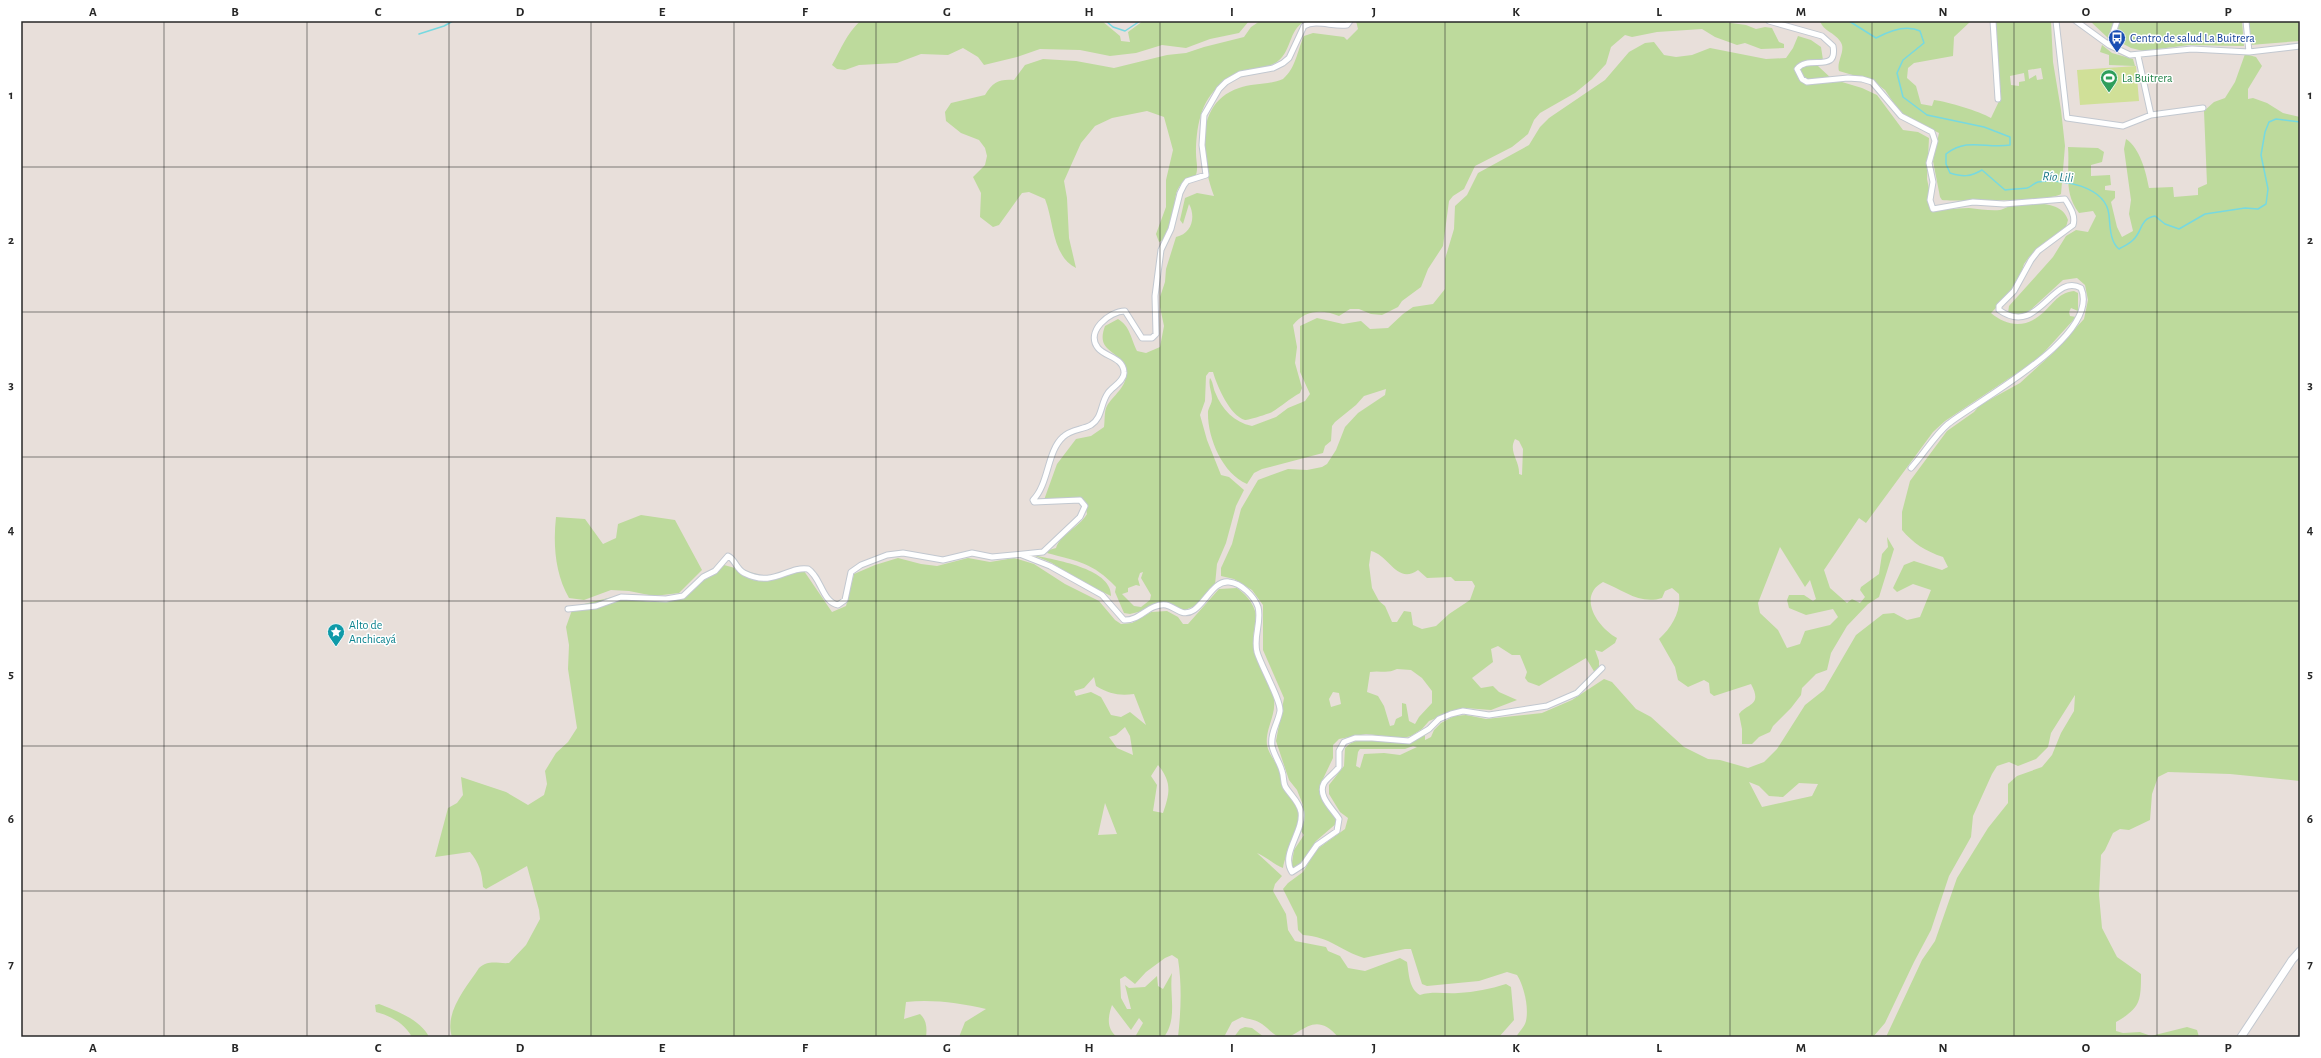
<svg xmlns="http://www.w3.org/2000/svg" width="2321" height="1058" font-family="'Alegreya Sans',sans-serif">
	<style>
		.green { fill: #bdda9c; fill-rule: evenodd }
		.pitch { fill: #d0e098 }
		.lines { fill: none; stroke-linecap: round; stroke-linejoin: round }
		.stream { stroke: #77d9e0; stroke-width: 1.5 }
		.street-casing { stroke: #c2c8d0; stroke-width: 7 }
		.secondary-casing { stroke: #c2c8d0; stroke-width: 9 }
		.street { stroke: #fff; stroke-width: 5 }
		.secondary { stroke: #fff; stroke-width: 7 }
		.grid { fill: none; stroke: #272727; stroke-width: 1; stroke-opacity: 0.55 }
		.labels { text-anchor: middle; stroke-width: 3; stroke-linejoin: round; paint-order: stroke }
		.transit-label { font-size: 12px; fill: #164399; stroke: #fff; text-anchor: start }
		.leisure-label { font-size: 12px; fill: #27864d; stroke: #fff; text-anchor: start }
		.culture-label { font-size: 12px; fill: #0d838f; stroke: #fff; text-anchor: start }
		.water-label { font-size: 13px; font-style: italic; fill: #1b7888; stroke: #fff }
		.neatline { fill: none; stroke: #272727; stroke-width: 1.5 }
		.grid-label { font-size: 13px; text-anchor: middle; font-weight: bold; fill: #272727 }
	</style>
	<rect width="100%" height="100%" fill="#e8dfda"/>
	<path class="green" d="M860,21H1102L1120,36L1121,41L1130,42L1128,32L1143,21H1249L1239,33L1210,39L1186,48L1162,45L1136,53L1110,56L1080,50L1040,49L1017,57L984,65L978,57L963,48L948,55L921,54L897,63L859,65L845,70L837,69L832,65C842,47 846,35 860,21Z
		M1260,21H1307C1289,26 1292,51 1278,61C1268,69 1254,68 1243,72C1236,74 1228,80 1222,84C1200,99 1196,130 1196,153C1196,162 1199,169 1195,177C1173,184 1177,194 1173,213C1171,222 1167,231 1163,240L1159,242L1156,234L1166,207V180L1173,150L1164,117L1147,111L1112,118L1095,126L1081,143L1064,181L1067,198L1069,238L1076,268C1052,256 1054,222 1045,199L1029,192L1022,193L999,225L993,227L980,217L981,193L973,177L985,165L987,156L985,148L979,140L961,133L946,121L945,112L951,103L985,95C993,82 999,79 1014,80L1025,65L1043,59L1076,61L1114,68L1167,55L1186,53L1204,47L1244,37L1251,27Z
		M1356,21H1716L1746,25L1756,29L1765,27L1772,28L1779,42L1784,44V48L1761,49L1745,43L1737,45L1715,37L1702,29L1657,32L1632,37L1625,35L1611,47L1606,64L1592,79L1575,93L1540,113L1534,120L1528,134L1512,147L1475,166L1464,189L1453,196L1449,201L1443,246L1428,269L1421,287L1402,301L1398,307L1382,315L1371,314L1359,309H1350L1339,316C1322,309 1305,310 1293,325L1297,347L1295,363L1302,388L1300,393C1289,399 1282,406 1272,412C1268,414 1249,420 1245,420C1230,416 1217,386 1213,372H1209L1206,376L1205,401L1200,415L1207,440L1221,475L1229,477L1244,490L1236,506L1226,543L1217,564L1215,585L1197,605L1185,610L1167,605L1130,614L1124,613L1115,592L1116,587C1092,562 1079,562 1047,553L1049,550L1056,548C1061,533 1079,528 1087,514L1084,500L1080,499L1044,500L1057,464L1076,439L1091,436L1104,427C1105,421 1104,411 1107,406C1114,394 1130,385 1125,369C1119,348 1095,353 1105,326L1118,319C1130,326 1131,339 1137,351L1146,353L1160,347L1164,326L1160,307V297L1165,282L1166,269L1176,237C1192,234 1196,217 1189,204L1183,224L1180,220L1185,198L1197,193L1214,196C1201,161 1193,103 1239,88C1253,83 1269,85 1283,79C1296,68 1297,51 1304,36L1313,33L1344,37L1347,40L1358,29ZM1143,572L1141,578L1151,595L1150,600L1141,607L1134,606L1122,594L1128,592V588L1136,585L1140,586L1138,579L1140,573Z
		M1820,21H1971L1954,37L1953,56L1914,63L1908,68L1907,78L1916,86L1921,104L1932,106L1934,100C1949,102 1979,111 1991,118L2001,97L1995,21H2051L2053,62L2061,110L2065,146L2061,194C2053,201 1957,202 1942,200L1940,197L1933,161L1939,133L1901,114L1885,90L1873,81L1839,71C1836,61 1847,50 1840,41C1834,32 1824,32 1820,21ZM2041,68L2043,79L2037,80L2036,75L2029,79L2028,70ZM2024,73L2025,81L2019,82V86L2011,85L2010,76Z
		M2090,21H2114L2108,38Z
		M2119,21H2242L2244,46L2189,45L2143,51L2131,48L2112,38Z
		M2248,21H2298L2300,41L2250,45Z
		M1798,36L1811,40L1821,47L1823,60L1818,66L1832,79L1862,88L1877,95L1903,130L1918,132L1929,138L1927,179L1933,207C1946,211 1956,208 1969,208C1979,209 1990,211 2000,210C2005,209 2009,205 2014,205C2032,203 2062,200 2068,220L2066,227L2029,257L2024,264L2017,286L1991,313C2005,325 2023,329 2039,316C2052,307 2056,293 2074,291L2078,293V311L2071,308L2069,312L2070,316L2076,317L2038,359L1945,421L1933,432L1866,523L1859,518L1824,570L1830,588L1847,603L1852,599L1860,603L1865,597L1860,590L1861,587L1879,574L1882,554L1888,547L1887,537L1894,549L1879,597L1868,604L1847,626L1831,653L1827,670L1816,674L1802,688L1801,695L1791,708L1773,726L1770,732L1759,737L1752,744H1742V729L1739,714C1747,703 1763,706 1751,684L1714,696L1710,693L1709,683L1704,680L1688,687L1678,680L1675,667L1659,639C1672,627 1681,612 1679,594L1672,588L1665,591L1662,598C1640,605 1623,590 1603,582C1577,596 1597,627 1617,638L1615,643L1602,652L1595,650L1599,661V670L1595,673L1586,658L1539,686L1528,682L1525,678L1527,672L1520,655H1512L1498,646L1491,649L1493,662L1472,678L1481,688L1493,686L1499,692L1517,700L1491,710L1465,708L1451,712L1429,721L1422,729L1411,736L1403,738L1366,734L1339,739L1333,745V758L1322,781V798L1338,822L1316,841L1298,868L1291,869L1294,850L1304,835L1301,831L1303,805L1297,790L1289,780L1276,741L1284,698L1263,650V605L1252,590L1234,579L1221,576V568L1232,544L1241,509L1258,480L1288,469L1307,470L1322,467L1327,464L1336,450L1345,427L1358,413L1385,395L1386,389L1364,396L1356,405L1335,422L1332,426L1331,441L1325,446L1323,453L1262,469L1254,473L1247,484C1222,473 1207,437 1208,411C1209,407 1212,403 1212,399C1212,392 1208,385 1210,378C1213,382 1213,387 1215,392C1222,410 1234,422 1252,426L1276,417L1288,408L1305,401L1310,394L1300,372V326L1317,318L1343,324L1361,321L1370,329L1388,328L1403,314L1413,307L1433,304L1445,289V259L1454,229L1455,206L1467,195L1478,173L1529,145L1540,127L1549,118L1605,80L1629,52L1645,43L1654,42L1664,55L1676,57L1692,55L1710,48L1766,59L1786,58L1793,48ZM1515,439L1519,441L1523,449L1522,475L1519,474C1520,461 1508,452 1515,439ZM1780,547L1805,587L1810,580L1816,599L1813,601L1804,595H1789L1787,600L1789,608L1806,615L1833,609L1838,617L1830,625L1805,631L1800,644L1787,648L1778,630L1760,613L1758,603ZM1371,551C1389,555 1397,585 1418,570L1427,578L1451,577L1455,581H1472L1475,586L1470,600L1449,614L1436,626L1422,629L1413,625L1411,612L1404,611L1397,622H1392L1385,606L1379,601L1372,588L1369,565ZM1397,669L1411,670L1422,678L1432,691V703L1419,717L1415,724L1409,721L1406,704L1402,703V716L1396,719L1394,725L1390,726L1384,706L1378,696L1367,692L1370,672C1380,670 1387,674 1397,669ZM1333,692L1339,693L1341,704L1331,707L1329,699Z
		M2102,45L2112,53L2133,59L2135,66L2109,65V55L2100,52Z
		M2245,54L2256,57L2262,66L2248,89V99L2253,98L2267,103L2283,113L2300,117V781L2230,774L2168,772L2158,777L2152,794L2150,820L2129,830L2120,829L2113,833L2105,850L2101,855L2099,895L2102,928L2117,957L2141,974C2141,1002 2140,1008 2116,1022V1031L2123,1033L2140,1032L2151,1036L2187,1027L2197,1030L2199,1037H1886L1922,960L1935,941L1957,878L1988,828L2008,803V784L2017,776L2042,767L2052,755L2061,733L2074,711L2075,695L2051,733L2048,747L2036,759L2018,766L2009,762L1997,766L1992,774L1973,816L1971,837L1949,876L1931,930L1914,962L1885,1023L1873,1037H1516C1519,1032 1525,1026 1526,1021C1529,1007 1524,986 1517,975L1507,972L1479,981L1427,986L1422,984L1411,949H1405L1364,958C1341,951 1331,937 1303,935L1298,930L1297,917L1283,889L1288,883L1303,872L1316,850L1345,829L1348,818L1340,812L1329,794V785L1344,766L1345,748L1351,743L1359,740H1414L1425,735V740L1431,737L1434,730L1441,723L1454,716L1466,715L1486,719L1542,713L1572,700L1604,679L1612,682L1636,709L1651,717L1684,747L1708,759L1720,760L1748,768L1764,762L1777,749L1805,705L1824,690L1856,635L1883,614L1894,613L1907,620L1920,617L1931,590L1913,584L1897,592L1893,588L1904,565L1914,561L1942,570L1948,567L1943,557C1925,551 1913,543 1902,530V512L1910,481L1947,431L1974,412L1980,405L2020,383L2053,353L2084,319L2088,300L2085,285L2077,278L2063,280L2025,315L2008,313L2009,306L2053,257L2066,236L2076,230L2088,232L2096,216L2093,211L2079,213C2063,192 2070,172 2068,147L2098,148L2104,152L2102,162L2091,165V176L2110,175L2111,185L2105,186V190L2115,191V198L2111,202L2117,227L2122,237L2133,231L2129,214L2131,200L2124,149L2126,139C2140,148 2146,172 2149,188L2173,187L2174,197L2198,195V188L2207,184L2204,111L2214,102L2225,98L2235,82ZM1413,746L1417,747L1400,755L1384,753L1364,754L1360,768L1356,766L1358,752L1360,749H1405ZM1749,782L1759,786L1769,796L1783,797L1799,783L1818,784L1812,796L1762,807Z
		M641,515L675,520L702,570L679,593L654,596L629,591L611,590L584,600L569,598C555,574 553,544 556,517L585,519L603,544L616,538L618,524Z
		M1033,555C1054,560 1112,568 1111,596L1076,579L1052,563Z
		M898,558L921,564L937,566L968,558L990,562L1014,558L1034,564L1065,584L1099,601L1115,620L1121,624L1132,623L1151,612L1167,611L1178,617L1183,624H1188L1219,589L1237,588C1245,594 1252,601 1255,611C1258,619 1251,635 1254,649C1258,667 1272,683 1274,700C1276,716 1265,729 1267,745C1269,755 1275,760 1279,769C1282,775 1280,783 1284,790C1289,797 1297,802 1299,812C1300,826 1286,851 1283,868C1274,865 1267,857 1257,853L1282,876L1275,884L1273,891L1286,914L1288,930L1295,941L1326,947L1328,951L1340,956L1348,968L1365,971L1400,958L1407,962C1409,974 1409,989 1420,995C1433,991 1445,994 1458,993C1475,992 1490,989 1506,984L1511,987L1514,1020L1499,1037H1338C1312,1006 1298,1042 1280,1037C1273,1035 1268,1028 1262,1024C1257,1020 1248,1019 1242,1017L1232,1022L1224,1037H1178C1181,1011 1182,985 1178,959L1172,955L1165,958L1146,972L1135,984L1125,976L1120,979L1121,998L1127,1009H1131L1125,985L1129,988L1145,987L1157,976L1158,986L1163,989L1172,973C1169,995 1178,1018 1164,1037H1135L1143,1023L1139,1018L1131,1030L1112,1005C1108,1017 1106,1028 1117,1037H959L965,1022L986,1009C960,1003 932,999 906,1002L904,1019L920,1014C927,1020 927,1029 926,1037H452C444,1012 466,988 479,968C489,959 498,964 509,963L526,945L540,919L539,910L527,866L486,889L483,887C482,872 479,863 470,852L435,857L448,808L457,803L463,795L461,777L506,792L528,805L544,795L547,784L545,771L556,753L568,742L577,728L568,669L569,645L566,627L572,610L580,605L612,597L651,602L682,599L700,580L724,565L768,577L804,571L832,612L846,606L854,574L875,565ZM1094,677L1096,686C1110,694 1119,696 1134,694L1146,725L1130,712L1121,717L1111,715L1101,697L1091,692L1076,696L1074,691L1084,688ZM1125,727L1130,736L1133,755L1117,748L1109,737L1116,735ZM1158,765C1172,782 1170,793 1163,813L1153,811L1157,785L1151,776ZM1105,803L1117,834L1098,835Z
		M379,1004C395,1010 421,1020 429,1037H412C404,1023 391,1016 376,1012L375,1005Z
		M1245,1027L1252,1028L1264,1037H1234L1240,1029Z"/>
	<path class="pitch" d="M2136,66L2139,101L2080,105L2077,70Z"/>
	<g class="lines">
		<path class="stream" d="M1106,21L1113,27L1125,31L1140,21
			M1849,21L1876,38C1889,31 1906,24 1920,31L1924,43L1903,60L1897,73L1903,97L1927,115L1984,127L2010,137V145C1986,149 1968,137 1946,154V164L1950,173C1963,177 1970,177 1982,170L2005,190C2012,189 2020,189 2027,188C2031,187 2034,183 2038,182C2061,178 2106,186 2109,215C2110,226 2110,242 2119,249C2124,246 2129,244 2133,240C2143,231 2139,219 2155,216L2165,224L2179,229L2205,214L2245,208L2258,209L2266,204L2268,189L2261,155L2265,132L2269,122L2276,119L2300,122
			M419,34L444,26L453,21"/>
		<g class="street-casing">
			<path id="street" d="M1769,21L1822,36L1833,46C1838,74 1808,54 1797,69L1802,79L1807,82L1848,78L1862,79L1872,82L1901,116L1932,132L1935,141L1929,163L1933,182L1930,200L1933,209L1973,202L2004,204L2065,199C2070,207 2076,216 2073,225L2038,251L2031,260L2014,291L1999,306V310C2039,338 2052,272 2081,288C2102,336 1978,400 1948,424C1934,436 1923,455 1911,468
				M1993,21L1998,99
				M2056,21L2067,118L2123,126L2151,115L2203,108
				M2076,21L2109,45L2130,55L2192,49L2249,52L2300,46
				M2246,21L2249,52
				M2109,45L2117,21
				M2138,56L2151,115
				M1022,555L1050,566L1102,595L1124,620C1140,621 1149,603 1166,605C1176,607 1182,618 1194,610C1206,602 1214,580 1229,582C1241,583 1254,596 1258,607C1262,622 1253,636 1257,652C1261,666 1281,700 1280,711C1278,723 1270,733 1272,746C1274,755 1280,763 1282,771C1284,776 1283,782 1285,786C1290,795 1299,801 1301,812C1304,832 1280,854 1292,872L1303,865L1317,845L1337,831L1339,819C1333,809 1317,796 1324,783C1328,777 1335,773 1339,767V751L1344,742L1355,738H1372L1409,741L1429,729L1439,719L1451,714L1463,711L1489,715L1547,706L1577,693L1602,668
				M568,609L596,606L621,597L666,599L683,596L703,577L715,571L728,556C735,559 736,569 744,573C774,588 787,566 808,569C821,577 822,602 838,605L845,600L851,572L861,565L887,555L903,553L943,560L972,553L992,557L1043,552L1080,517L1085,506L1080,500L1034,502L1033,500C1049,484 1047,451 1063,437C1071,429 1082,430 1091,425C1103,417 1100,404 1108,393C1112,387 1125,381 1124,372C1123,357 1105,357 1098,348C1085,332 1109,311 1125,311L1142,338H1152L1156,334L1155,296L1161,250L1171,229L1180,193L1184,185L1187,181L1206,175L1202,145L1204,115L1219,89L1226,82L1240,74L1273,68L1283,63L1289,58L1304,26C1316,19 1333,27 1347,25L1350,21"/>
		</g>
		<g class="secondary-casing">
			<path id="secondary" d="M2241,1037L2292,960L2300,951"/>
		</g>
		<use href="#street" class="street"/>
		<use href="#secondary" class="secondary"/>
	</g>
	<path class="grid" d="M164,21V1037M307,21V1037M449,21V1037M591,21V1037M734,21V1037M876,21V1037M1018,21V1037M1160,21V1037M1303,21V1037M1445,21V1037M1587,21V1037M1730,21V1037M1872,21V1037M2014,21V1037M2157,21V1037M21,167H2300M21,312H2300M21,457H2300M21,601H2300M21,746H2300M21,891H2300"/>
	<defs>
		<g id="bus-pin" transform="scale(0.9)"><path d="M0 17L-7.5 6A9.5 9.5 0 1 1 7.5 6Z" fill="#1a4fb4" stroke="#fff"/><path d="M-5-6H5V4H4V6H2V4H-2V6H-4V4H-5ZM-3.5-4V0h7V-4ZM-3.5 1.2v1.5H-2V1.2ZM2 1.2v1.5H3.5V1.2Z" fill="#fff"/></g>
		<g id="stadium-pin" transform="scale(0.9)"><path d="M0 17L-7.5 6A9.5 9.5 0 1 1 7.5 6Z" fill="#2e9e5b" stroke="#fff"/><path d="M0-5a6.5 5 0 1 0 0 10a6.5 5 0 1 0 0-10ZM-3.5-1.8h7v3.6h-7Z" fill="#fff"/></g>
		<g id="sight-pin" transform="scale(0.9)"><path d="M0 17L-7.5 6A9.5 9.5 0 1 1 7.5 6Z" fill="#0f9aa8" stroke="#fff"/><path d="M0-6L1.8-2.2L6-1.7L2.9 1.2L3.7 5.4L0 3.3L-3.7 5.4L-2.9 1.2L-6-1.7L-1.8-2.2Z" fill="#fff"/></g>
	</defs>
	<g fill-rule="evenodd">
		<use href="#bus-pin" x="2117" y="38"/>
		<use href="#stadium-pin" x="2109" y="78"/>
		<use href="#sight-pin" x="336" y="632"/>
	</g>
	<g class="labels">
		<g class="transit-label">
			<text x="2130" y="42">Centro de salud La Buitrera</text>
		</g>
		<g class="leisure-label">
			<text x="2122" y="82">La Buitrera</text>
		</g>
		<g class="culture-label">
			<text x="349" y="629">Alto de<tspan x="349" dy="14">Anchicayá</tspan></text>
		</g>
		<g class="water-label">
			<text transform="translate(2058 176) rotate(4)" y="5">Río Lili</text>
		</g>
	</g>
	<rect width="2321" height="1058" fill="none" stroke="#ffffff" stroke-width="44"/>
	<rect x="22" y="22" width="2277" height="1014" class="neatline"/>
	<g class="grid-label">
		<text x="93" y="16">A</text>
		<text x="235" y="16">B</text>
		<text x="378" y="16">C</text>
		<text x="520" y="16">D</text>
		<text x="662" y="16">E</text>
		<text x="805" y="16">F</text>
		<text x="947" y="16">G</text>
		<text x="1089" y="16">H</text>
		<text x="1232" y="16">I</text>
		<text x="1374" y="16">J</text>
		<text x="1516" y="16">K</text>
		<text x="1659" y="16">L</text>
		<text x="1801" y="16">M</text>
		<text x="1943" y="16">N</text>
		<text x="2086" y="16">O</text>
		<text x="2228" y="16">P</text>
		<text x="11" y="99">1</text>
		<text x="2310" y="99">1</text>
		<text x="11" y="244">2</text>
		<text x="2310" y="244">2</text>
		<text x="11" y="389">3</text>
		<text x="2310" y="389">3</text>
		<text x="11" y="534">4</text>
		<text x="2310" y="534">4</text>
		<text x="11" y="678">5</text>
		<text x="2310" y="678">5</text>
		<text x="11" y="823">6</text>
		<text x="2310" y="823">6</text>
		<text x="11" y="968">7</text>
		<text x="2310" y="968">7</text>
		<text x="93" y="1052">A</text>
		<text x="235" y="1052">B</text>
		<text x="378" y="1052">C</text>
		<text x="520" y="1052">D</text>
		<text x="662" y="1052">E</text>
		<text x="805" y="1052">F</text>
		<text x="947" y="1052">G</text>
		<text x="1089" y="1052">H</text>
		<text x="1232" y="1052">I</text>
		<text x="1374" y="1052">J</text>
		<text x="1516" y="1052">K</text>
		<text x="1659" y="1052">L</text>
		<text x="1801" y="1052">M</text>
		<text x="1943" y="1052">N</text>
		<text x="2086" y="1052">O</text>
		<text x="2228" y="1052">P</text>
	</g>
</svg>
